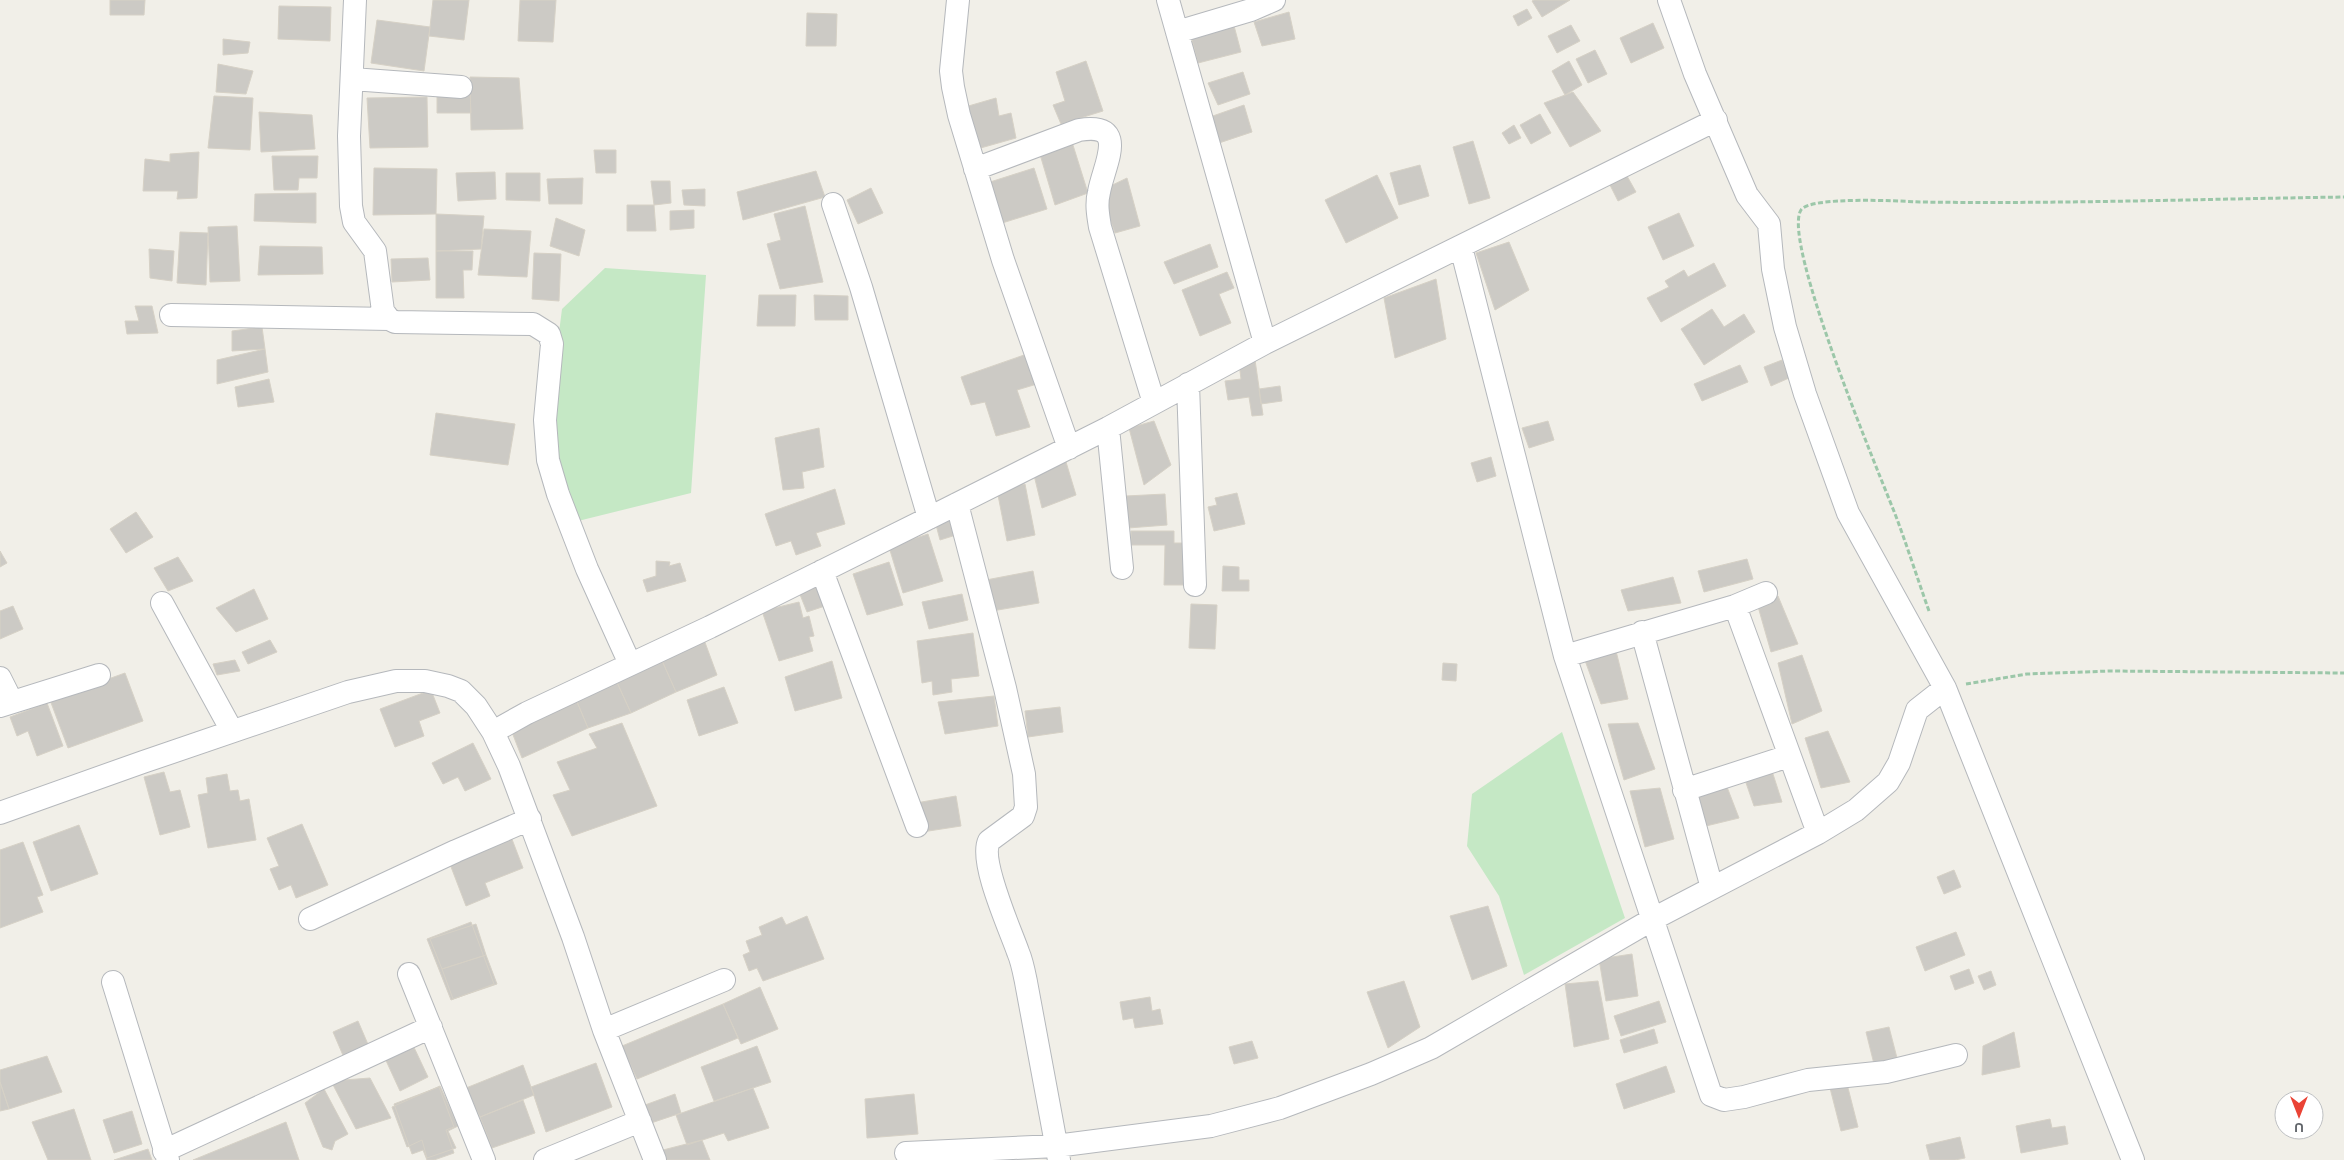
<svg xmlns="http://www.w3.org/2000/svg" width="2344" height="1160" font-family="Overpass,sans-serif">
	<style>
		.green { fill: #c5e8c5 }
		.building { fill: #cccac5; stroke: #d6d1c6 }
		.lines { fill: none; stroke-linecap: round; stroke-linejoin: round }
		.minor-casing { stroke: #b5b8bc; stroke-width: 24 }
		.path { stroke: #9cc7a9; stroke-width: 3; stroke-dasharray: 5 2.5; stroke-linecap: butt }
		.minor { stroke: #fff; stroke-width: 22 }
	</style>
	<rect width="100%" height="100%" fill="#f1efe8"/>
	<path class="green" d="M605,268L706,275L691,493L574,522L556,454L551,396L562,309Z
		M1562,732L1625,918L1524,975L1499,896L1467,846L1472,794Z"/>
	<path class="building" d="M110,0H145L144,15H110Z
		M433,0H469L464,40L429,36Z
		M520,0H556L553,42L518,41Z
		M1534,0H1570L1542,17L1532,1Z
		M279,6L331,7L330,41L278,39Z
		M1527,9L1532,18L1518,26L1513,16Z
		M1289,12L1295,39L1262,46L1254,22Z
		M807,13L837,14L836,46H806Z
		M377,20L430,27L424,71L371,63Z
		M1233,22L1241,52L1198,63L1190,32Z
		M1653,23L1664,48L1631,63L1620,38Z
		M1571,25L1580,41L1557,53L1548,36Z
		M223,39L250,42L248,53L223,55Z
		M1595,50L1607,74L1588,83L1576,59Z
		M1086,61L1103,111L1061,124L1053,105L1065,101L1056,72Z
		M1569,61L1582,85L1565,95L1552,71Z
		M218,64L253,71L246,94L216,92Z
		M1243,72L1250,94L1218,105L1208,83Z
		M470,77L519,78L523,129L471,130Z
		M437,90H470L471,113H437Z
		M1573,92L1601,131L1570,147L1544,103Z
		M214,96L253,98L250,150L208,148Z
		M427,97L428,147L370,148L367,98Z
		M996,98L999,116L1011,113L1016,138L977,149L965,107Z
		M1244,105L1252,132L1219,143L1210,117Z
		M259,112L312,115L315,149L261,152Z
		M1540,114L1551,133L1531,144L1520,125Z
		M1514,125L1521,138L1509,144L1502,133Z
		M1473,141L1490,198L1469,204L1453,147Z
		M1072,142L1088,193L1055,205L1039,151Z
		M594,150H616V173H596Z
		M199,152L197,198L177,199L178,191H143L145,159L170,162V154Z
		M272,156H318L317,178H299L298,190H274Z
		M1420,165L1429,196L1399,205L1390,173Z
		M374,168L437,169L436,214L373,215Z
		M1034,168L1047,209L999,224L987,183Z
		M816,171L825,197L743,220L737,192Z
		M495,172L496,199L458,201L456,173Z
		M506,173H540V201L506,200Z
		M1377,175L1398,218L1346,243L1325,200Z
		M1627,176L1636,192L1618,201L1610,185Z
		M583,178L582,204H549L547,179Z
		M1127,178L1140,226L1115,233L1100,191Z
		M651,181H670L671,203L654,205Z
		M871,188L883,213L858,224L847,200Z
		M705,189V206L684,205L682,190Z
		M316,193V223L254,221L255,194Z
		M627,205H654L656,231H627Z
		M805,206L823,282L780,289L767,244L781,240L774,214Z
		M694,210V228L670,230V211Z
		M1679,213L1694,246L1663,260L1648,227Z
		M436,214L484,216L481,249L436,251Z
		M556,218L585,230L579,256L550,246Z
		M237,226L240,281L210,282L208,227Z
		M484,229L531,231L527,277L478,275Z
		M180,232L208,233L206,285L177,283Z
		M1509,242L1529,290L1495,310L1476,253Z
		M1210,244L1218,267L1174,284L1164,262Z
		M260,246L322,247L323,274L258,275Z
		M149,249L174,251L172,281L150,278Z
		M436,251H473L472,270H463L464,298H436Z
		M534,253L561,254L559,301L532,299Z
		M428,258L430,280L392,282L391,259Z
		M1714,263L1726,286L1661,322L1647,298L1669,287L1665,281L1684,270L1688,277Z
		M1227,272L1234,288L1219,294L1231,323L1200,336L1182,290Z
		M1436,279L1446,339L1395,358L1384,298Z
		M759,295H796L795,326H757Z
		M814,295L848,296V320H815Z
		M135,306H152L158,333L127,334L125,321H139Z
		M1712,309L1724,327L1744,314L1755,332L1704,365L1681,329Z
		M262,327L265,349L232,351V331Z
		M265,349L268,372L217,384V360Z
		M1027,354L1037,384L1017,390L1030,427L996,436L985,402L971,405L961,377Z
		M1255,360L1263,415L1252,416L1249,397L1228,400L1225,381L1241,379L1239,363Z
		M1782,360L1789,378L1771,386L1764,367Z
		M1740,365L1748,382L1702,401L1694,384Z
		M269,379L274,402L238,407L235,387Z
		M1280,386L1282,401L1261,404L1259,389Z
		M436,413L515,424L508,465L430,455Z
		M1154,421L1171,465L1144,485L1129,428Z
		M1548,421L1554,440L1529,448L1522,428Z
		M819,428L824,467L802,472L804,488L783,490L775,438Z
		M1491,457L1496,476L1477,482L1471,463Z
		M1066,462L1076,495L1042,508L1033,471Z
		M1025,484L1035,535L1007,541L997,490Z
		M835,489L845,524L816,533L821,546L796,555L791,541L776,546L765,514Z
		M1237,493L1245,524L1214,531L1208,507L1217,505L1215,498Z
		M1165,494L1167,525L1128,528L1126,496Z
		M136,512L153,537L126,553L110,529Z
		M951,516L956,535L940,540L935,521Z
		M1131,531H1174V543H1184V585H1164L1165,545H1131Z
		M928,534L943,581L903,593L889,547Z
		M0,551L7,563L0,567Z
		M178,557L193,581L168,591L154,568Z
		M1747,559L1753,579L1704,592L1698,571Z
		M656,561L670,562L669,566L680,563L686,581L647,592L643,580L656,576Z
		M889,562L903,605L867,615L853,574Z
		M1223,566L1239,567V580H1249V591H1222Z
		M1033,571L1039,603L992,611L986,580Z
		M1673,577L1681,603L1628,611L1621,590Z
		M817,579L825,606L807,612L797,587Z
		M254,589L268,619L236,632L216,608Z
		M962,594L968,620L929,629L922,602Z
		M1778,596L1798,644L1771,652L1757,603Z
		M799,602L803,618L809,616L814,636L809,637L813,651L779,661L762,611Z
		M1191,604L1217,605L1215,649L1189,648Z
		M13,606L23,629L0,639V611Z
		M973,633L979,676L951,679L952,692L933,695L932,681L922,683L917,641Z
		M703,637L717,675L676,692L660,656Z
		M270,640L277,652L248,664L242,652Z
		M1616,651L1628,699L1601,704L1583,655Z
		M1802,655L1822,711L1792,724L1778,663Z
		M660,656L676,692L631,713L615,678Z
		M235,660L240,671L217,675L213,664Z
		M832,661L842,698L795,711L785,677Z
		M1443,663L1457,664L1456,681L1442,680Z
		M125,673L143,721L68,748L50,700Z
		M615,678L631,713L588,728L575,697Z
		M724,687L738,723L699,736L687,700Z
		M431,690L440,713L419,721L424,736L395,747L380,709Z
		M994,696L998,726L945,734L938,702Z
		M575,697L588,728L522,758L510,727Z
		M47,703L63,746L37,756L28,731L17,736L10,717Z
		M1060,707L1063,732L1028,737L1025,711Z
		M622,723L657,806L572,836L553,795L570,790L557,762L597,748L589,734Z
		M1638,723L1655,769L1624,780L1608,724Z
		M1828,731L1850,782L1821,788L1805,738Z
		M473,743L491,779L465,791L458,777L443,784L432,763Z
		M1772,771L1782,802L1754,806L1744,777Z
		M164,772L170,792L180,790L190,827L160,835L144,777Z
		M227,774L230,791L238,790L240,801L249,799L256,840L208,848L198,795L208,793L206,778Z
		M1727,787L1739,818L1706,826L1698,795Z
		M1660,788L1674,839L1645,847L1630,791Z
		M956,796L961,826L922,832L916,803Z
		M302,824L328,885L296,898L291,885L279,890L270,869L279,866L267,838Z
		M79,825L98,874L51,891L33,842Z
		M510,834L523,868L485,883L490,896L466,906L448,859Z
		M23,842L43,895L37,897L43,912L0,928V850Z
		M1954,870L1961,887L1944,894L1937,877Z
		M1488,906L1507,966L1472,980L1450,916Z
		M807,916L824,959L763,981L757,968L749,971L743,955L750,952L746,941L762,935L759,927L782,917L786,925Z
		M471,922L494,984L451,1000L427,939Z
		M476,924L486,955L442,969L430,939Z
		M1956,932L1965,955L1925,971L1916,947Z
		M1632,954L1638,996L1606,1001L1599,959Z
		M486,955L497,984L453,999L442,969Z
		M1969,969L1974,983L1955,990L1950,976Z
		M1991,971L1996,985L1984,990L1978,976Z
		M1404,981L1420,1027L1388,1048L1367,992Z
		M1598,981L1609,1039L1574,1047L1565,984Z
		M760,987L778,1029L741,1044L723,1004Z
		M1150,997L1152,1011L1160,1009L1163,1024L1135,1028L1133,1018L1123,1020L1120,1002Z
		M1659,1001L1666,1022L1621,1036L1614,1016Z
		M723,1004L738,1038L637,1079L622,1046Z
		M358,1021L370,1049L345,1060L333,1032Z
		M1889,1027L1897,1058L1874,1064L1866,1032Z
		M1654,1029L1658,1043L1624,1053L1620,1040Z
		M2014,1032L2020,1067L1982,1075L1983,1046Z
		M411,1041L428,1077L400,1091L383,1054Z
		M1252,1041L1258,1058L1234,1064L1229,1047Z
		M757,1046L771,1082L714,1101L701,1067Z
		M47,1056L62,1092L9,1109L0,1082V1070Z
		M596,1063L612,1107L546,1132L531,1087Z
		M523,1065L534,1095L480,1117L466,1088Z
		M1666,1066L1675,1092L1624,1109L1616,1084Z
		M370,1078L391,1118L356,1129L331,1081Z
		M0,1082L9,1109L0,1111Z
		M1847,1084L1858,1127L1841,1131L1830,1088Z
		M440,1086L458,1126L448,1131L456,1148L427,1158L422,1140L407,1147L392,1107Z
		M439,1087L454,1127L446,1130L454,1153L434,1160H427L423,1150L412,1154L394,1104Z
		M753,1088L769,1128L728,1141L724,1133L687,1145L676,1115Z
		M324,1089L348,1134L335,1141L332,1150L323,1147L305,1103Z
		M675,1094L681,1113L651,1123L645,1105Z
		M914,1094L918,1134L867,1138L865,1099Z
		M523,1100L535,1133L492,1148L480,1117Z
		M74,1109L91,1160H48L32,1122Z
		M132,1111L142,1144L114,1153L103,1120Z
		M2050,1119L2052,1128L2065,1126L2068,1144L2021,1153L2016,1126Z
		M286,1122L299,1160H193Z
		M1960,1137L1965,1158L1955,1160H1930L1926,1145Z
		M702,1140L710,1160H667L663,1150Z
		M148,1149L152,1160H114Z"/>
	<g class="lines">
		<g class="minor-casing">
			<path id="minor" d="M355,0L349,136L351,206L354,222L375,251L383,311L389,319L395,322L533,324L549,334L552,344L545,420L548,460L558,494L587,569L630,664
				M958,0L951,71L953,87L959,115L1003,260L1069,448
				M1168,0L1265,343
				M1669,0L1695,74L1747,195L1769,224L1773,269L1785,327L1805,394L1848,513L1945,688L2133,1160
				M1177,32L1251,10L1274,0
				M352,79L461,87
				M975,169L1079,130C1130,122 1104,164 1099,192C1096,204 1098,215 1100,227L1154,403
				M833,204L861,287L929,518
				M1461,247L1565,656L1711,1095L1724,1100L1744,1097L1808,1080L1886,1072L1956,1055
				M171,315L389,319
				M1188,384L1195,585
				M1108,428L1122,568
				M957,504L1005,688L1024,774L1026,807L1023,816L989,841C979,861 1010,929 1018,952C1022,961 1024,972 1026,982L1059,1160
				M822,571L917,826
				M162,603L232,731
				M1735,606L1818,833
				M1642,632L1712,888
				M1565,656L1735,606L1766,593
				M0,678L12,702
				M0,706L99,675
				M493,732L527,713L710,627L929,518L1108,428L1265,343L1716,120
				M1684,790L1789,756
				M0,813L143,762L348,692L396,681H425L448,686L461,691L476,706L493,732L509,766L573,937L604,1030L655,1160
				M310,919L456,851L530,819
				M409,974L484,1160
				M113,982L168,1160
				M604,1030L724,980
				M164,1151L431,1027
				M906,1153L1056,1146L1211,1126L1280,1108L1371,1074L1431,1048L1653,919L1818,833L1856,810L1888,782L1899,763L1917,710L1945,688
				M545,1160L640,1121"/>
		</g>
		<path class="path" d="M1929,611C1918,580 1908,549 1897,519C1880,475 1781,241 1801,210C1810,196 1901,201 1920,202C2061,204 2203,199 2344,197
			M1966,684L2027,674L2110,671L2344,673"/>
		<use href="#minor" class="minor"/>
	</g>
	<g transform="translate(2299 1115) rotate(180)"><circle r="24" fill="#ffffff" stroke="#bfc1c3"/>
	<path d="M0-4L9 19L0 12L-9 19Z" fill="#ea4335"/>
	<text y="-8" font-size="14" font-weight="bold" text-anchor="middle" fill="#5f6368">U</text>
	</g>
</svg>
